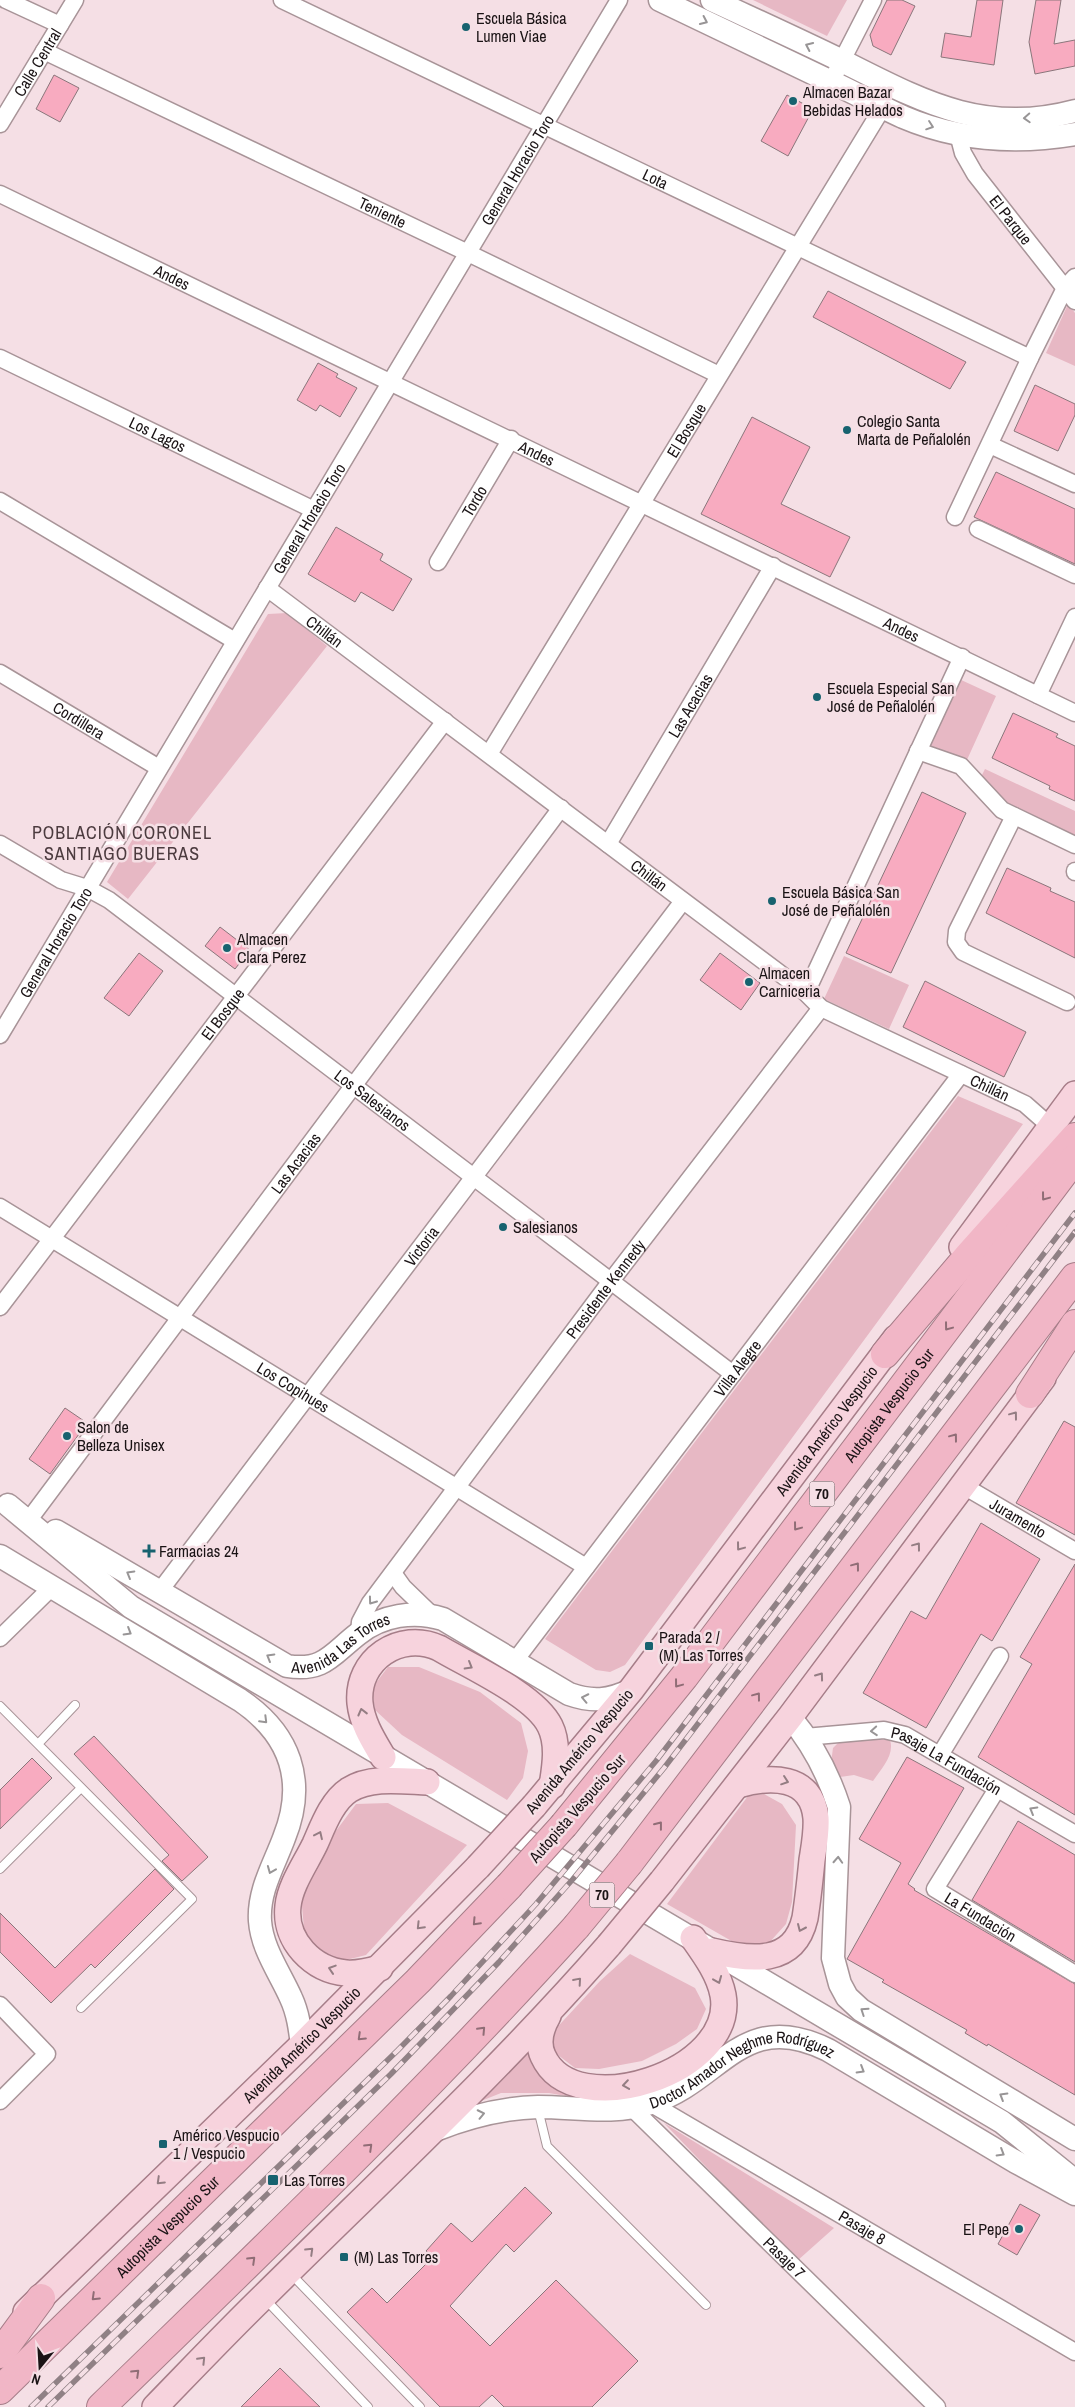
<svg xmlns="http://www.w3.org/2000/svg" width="1075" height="2407" font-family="'Archivo Narrow',sans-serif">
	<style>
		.green { fill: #e7b8c4 }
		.building { fill: #f8abc0; stroke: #8a767b }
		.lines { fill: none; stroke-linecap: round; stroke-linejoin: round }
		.lane-casing { stroke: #a89498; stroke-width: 10 }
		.street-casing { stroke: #a89498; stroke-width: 19 }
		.secondary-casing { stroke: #a89498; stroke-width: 25 }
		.primary-casing { stroke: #a67d88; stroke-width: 28 }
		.highway-casing { stroke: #a67d88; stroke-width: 30 }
		.lane { stroke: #fff; stroke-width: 8 }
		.street { stroke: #fff; stroke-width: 16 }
		.secondary { stroke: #fff; stroke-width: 22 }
		.primary { stroke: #f7d3dd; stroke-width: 25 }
		.highway { stroke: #f1b6c6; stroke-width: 28 }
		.rail-casing { stroke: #908185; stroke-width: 5.5 }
		.rail { stroke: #f5dfe5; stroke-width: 4; stroke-dasharray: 11; stroke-linecap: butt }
		.primary-bridge-casing { stroke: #a67d88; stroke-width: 28; stroke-linecap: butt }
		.highway-bridge-casing { stroke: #a67d88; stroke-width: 30; stroke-linecap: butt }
		.primary-bridge { stroke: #f7d3dd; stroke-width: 25 }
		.highway-bridge { stroke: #f1b6c6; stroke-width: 28 }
		.oneway { stroke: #989596 }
		.oneway2 { stroke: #906d76 }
		.oneway3 { stroke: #947d83 }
		.poi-dot { fill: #17626f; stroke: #f5dfe5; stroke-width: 2 }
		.labels { text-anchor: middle; stroke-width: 5; stroke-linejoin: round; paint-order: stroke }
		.shield { fill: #f5dfe5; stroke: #5c5053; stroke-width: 1 }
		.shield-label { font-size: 15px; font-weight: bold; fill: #1a1315 }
		.poi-label { font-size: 16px; fill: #1a1315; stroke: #f5dfe5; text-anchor: start }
		.street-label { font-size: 16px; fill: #1a1315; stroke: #f5dfe5 }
		.neighbourhood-label { font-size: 18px; letter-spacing: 1px; fill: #4c3b3f; stroke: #f5dfe5 }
	</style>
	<rect width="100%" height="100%" fill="#f5dfe5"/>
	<path class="green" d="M753,0H847L827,36Z
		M1068,304L1075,313V366L1046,353Z
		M287,613L327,646L128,899L107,882L268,614Z
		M959,679L996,696L966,762L929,745Z
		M985,769L1075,811V836L1006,804L981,777Z
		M844,956L909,985L889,1029L824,999Z
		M958,1096L1023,1124L625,1665L610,1672L596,1670L545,1639Z
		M388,1667H419L480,1692L521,1723L528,1751L523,1778L507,1800L402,1735L375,1710L372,1688Z
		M864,1739L890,1740C895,1755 881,1769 873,1781L854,1775L840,1777L831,1763L833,1748L840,1741Z
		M764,1794L782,1804L796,1825L792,1902L786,1924L768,1944L742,1947L667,1904L748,1796Z
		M388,1803L467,1845L366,1955L342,1961L319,1953L305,1939L301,1896L330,1839L356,1804Z
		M630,1954L695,1988L706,2009L697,2029L676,2044L642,2061L599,2069L575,2068L554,2052L550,2035L600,1981Z
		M529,2047L572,2087L577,2098L549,2093H501L476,2103Z
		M664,2123L834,2228L797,2261Z"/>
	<path class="building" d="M887,0H902L915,6L891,55L873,46L870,35Z
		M977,0H1003L994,65L941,57L945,33L971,37Z
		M1036,0H1061L1054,44L1075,40V66L1035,74L1029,42Z
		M54,75L79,88L60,122L36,109Z
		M787,95L813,109L788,156L761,141Z
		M828,291L966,362L950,389L813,317Z
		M318,363L338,374L336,377L357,388L340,417L320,405L316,411L297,400Z
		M1035,385L1075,404V415L1058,451L1014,431Z
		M752,417L810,447L781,504L850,537L830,577L701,514Z
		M996,472L1075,509V564L974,517Z
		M336,527L383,554L380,560L412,579L393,611L361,592L355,602L308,574Z
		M1013,713L1058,734L1056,737L1075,746V801L1049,789L1050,786L992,758Z
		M922,792L966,813L891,973L846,953Z
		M1007,868L1051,888L1050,891L1075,902V958L986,913Z
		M220,927L250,950L235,969L205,946Z
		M139,953L163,971L129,1016L104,998Z
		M720,953L760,983L741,1010L700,980Z
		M925,981L1026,1032L1004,1077L903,1027Z
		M65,1408L87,1423L50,1474L29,1459Z
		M1064,1421L1075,1427V1535L1016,1503Z
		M981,1523L1040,1559L992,1641L981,1634L926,1728L863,1693L911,1611L926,1619Z
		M1075,1564V1815L978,1757L1032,1664L1020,1657Z
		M94,1736L208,1857L182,1881L162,1861L169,1855L74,1754Z
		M907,1757L964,1788L908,1884L915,1889L914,1890L1075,1984V2095L988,2044L987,2046L965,2033L967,2030L882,1982L884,1980L847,1959L901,1863L859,1839Z
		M32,1758L52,1778L0,1829V1790Z
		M1018,1821L1075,1855V1962L972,1900Z
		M155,1869L174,1889L95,1968L91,1964L51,2003L0,1952V1913L55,1968Z
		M525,2187L552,2213L514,2252L506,2244L450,2306L490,2346L556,2280L638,2361L592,2407H504L492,2395L479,2407H440L347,2312L372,2288L387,2303L433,2257L426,2251L451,2223L472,2242Z
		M1020,2204L1040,2215L1017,2255L998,2244Z
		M280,2368L320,2407H241Z"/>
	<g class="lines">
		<g class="lane-casing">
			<path id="lane" d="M0,1706L192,1899L81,2008
				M38,1744L75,1705
				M0,1869L81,1788
				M538,2109L547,2146L706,2305
				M291,2274L420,2407
				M266,2300L368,2407"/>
		</g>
		<g class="street-casing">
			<g id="street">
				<path d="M6,0L60,25"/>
				<path id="s1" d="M282,0L1030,358"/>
				<path id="s2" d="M44,51L468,253L719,375"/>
				<path d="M831,82L873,0"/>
				<path id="s3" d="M0,124L75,0"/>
				<path id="s4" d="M958,134L963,153L975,174L1075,301"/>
				<path id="s5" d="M0,194L1075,713"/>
				<path id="s6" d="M0,358L314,510"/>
				<path d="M990,445L1075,484"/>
				<path d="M0,501L235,641"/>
				<path d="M955,517L1030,358L1065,288L1075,277"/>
				<path d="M978,529L1075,575"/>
				<path id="s7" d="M438,562L511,439"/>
				<path id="s8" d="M267,588L806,993L821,1008L1025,1104L1050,1126"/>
				<path id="s9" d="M0,673L159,768"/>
				<path d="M1038,695L1075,617"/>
				<path d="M918,751L961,766L1002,810L1075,845"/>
				<path id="s10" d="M489,754L883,107"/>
				<path d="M1014,816L957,931L956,942L963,952L1067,1002"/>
				<path id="s11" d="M0,844L61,880L87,888L109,900L733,1374"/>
				<path id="s12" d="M608,844L773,566"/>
				<path d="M1075,872V871"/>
				<path d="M806,993L962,657"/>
				<path id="s13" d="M0,1035L619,0"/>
				<path id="s14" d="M0,1207L586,1567"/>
				<path id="s15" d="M0,1307L445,721"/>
				<path id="s16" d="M962,1485L1075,1551"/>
				<path id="s17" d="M31,1517L561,808"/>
				<path d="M393,1573L403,1587L433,1616"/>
				<path id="s18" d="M159,1592L683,901"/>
				<path id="s19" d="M359,1633L360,1622L370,1603L611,1281L821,1008"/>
				<path d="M0,1638L52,1587"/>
				<path id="s20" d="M514,1662L961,1074"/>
				<path id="s21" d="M805,1737L884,1730L905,1735L1075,1834"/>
				<path d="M940,1755L1000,1656"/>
				<path id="s22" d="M997,1789L935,1889L1075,1974"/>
				<path d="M0,2005L47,2054L0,2101"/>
				<path id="s23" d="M650,2103L1075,2352"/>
				<path id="s24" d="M631,2107L937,2407"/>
			</g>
		</g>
		<g class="secondary-casing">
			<g id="secondary">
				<path d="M660,0C715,26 770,53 825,79C851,91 877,105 903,117C959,141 1016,144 1075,134"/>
				<path d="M712,0C755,20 797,39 840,60C920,100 982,136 1075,111"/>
				<path d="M8,1505L131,1607L1002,2122L1075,2181"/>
				<path id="s25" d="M56,1531L287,1666C324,1672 332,1654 358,1634C382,1615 414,1610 443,1619L569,1694C592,1702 609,1701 631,1690"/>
				<path d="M0,1556L240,1700C290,1734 307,1781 284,1838C274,1865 258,1891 260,1921C262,1949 280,1973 291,1998C298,2013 300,2029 302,2045"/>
				<path d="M790,1717C812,1743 829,1776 839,1807L833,1958L840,1984L847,1997L861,2010L1075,2139"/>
				<path id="s26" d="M435,2130C468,2117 502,2108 538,2107C576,2107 613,2115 651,2103C721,2081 742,2007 828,2050L1016,2162L1075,2194"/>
			</g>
		</g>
		<g class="primary-casing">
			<g id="primary">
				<path d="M962,1247L1075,1094"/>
				<path d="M383,1757C373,1740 362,1723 360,1703C356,1660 400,1630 439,1648C469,1666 535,1695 550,1726C559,1744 555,1767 552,1786"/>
				<path id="s27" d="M534,1806L631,1690L896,1338"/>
				<path d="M662,1881L790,1717L1043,1378"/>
				<path d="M712,1951C750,1960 794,1966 805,1918C808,1899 810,1880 812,1860C814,1847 817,1832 816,1818C812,1774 769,1776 738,1785"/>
				<path d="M380,1968C369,1971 358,1974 346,1973C313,1970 284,1941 288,1906C290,1885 306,1863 315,1844C323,1826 332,1801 349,1790C371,1776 403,1781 427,1782"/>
				<path d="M548,2016C541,2028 537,2043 543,2056C574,2125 737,2072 723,1995C719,1974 705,1955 693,1938"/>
				<path id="s28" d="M26,2312L302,2045L478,1867"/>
				<path d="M155,2407C191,2370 227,2332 264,2296C381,2180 501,2069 609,1945"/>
			</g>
		</g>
		<g class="highway-casing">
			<g id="highway">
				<path d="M885,1354L970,1254L1075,1137"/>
				<path d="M1030,1394L1075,1324"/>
				<path id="s29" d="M564,1825L684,1677L1075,1158"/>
				<path d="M629,1863L1075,1277"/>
				<path d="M0,2354L41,2298"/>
				<path id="s30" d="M0,2390L418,1981L509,1886"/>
				<path d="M101,2407C262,2250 425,2095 576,1927"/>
			</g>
		</g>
		<use href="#lane" class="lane"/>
		<use href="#street" class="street"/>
		<use href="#secondary" class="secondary"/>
		<use href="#primary" class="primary"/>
		<use href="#highway" class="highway"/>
		<g class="rail-casing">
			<path id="rail" d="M31,2407L398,2050L451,1996L536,1904L656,1761L1075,1213
				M48,2407L391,2074L499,1962L573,1879L664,1768L1075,1232"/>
		</g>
		<use href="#rail" class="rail"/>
		<g class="primary-bridge-casing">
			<path id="primary-bridge" d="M478,1867L534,1806
				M609,1945L662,1881"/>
		</g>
		<g class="highway-bridge-casing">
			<path id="highway-bridge" d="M509,1886L564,1825
				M576,1927L629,1863"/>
		</g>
		<use href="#primary-bridge" class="primary-bridge"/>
		<use href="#highway-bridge" class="highway-bridge"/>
	</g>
	<defs><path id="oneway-chevron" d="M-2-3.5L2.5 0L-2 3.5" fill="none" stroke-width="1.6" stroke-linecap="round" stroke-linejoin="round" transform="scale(1.25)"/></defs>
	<g class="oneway">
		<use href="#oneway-chevron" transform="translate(704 21) rotate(25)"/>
		<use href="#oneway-chevron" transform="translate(809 46) rotate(-155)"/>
		<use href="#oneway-chevron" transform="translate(1027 118) rotate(177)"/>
		<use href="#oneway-chevron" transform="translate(930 126) rotate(19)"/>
		<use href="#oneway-chevron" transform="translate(130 1574) rotate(-150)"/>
		<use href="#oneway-chevron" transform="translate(372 1601) rotate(126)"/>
		<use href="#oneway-chevron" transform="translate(128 1632) rotate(31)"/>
		<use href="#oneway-chevron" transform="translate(270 1657) rotate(-150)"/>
		<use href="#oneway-chevron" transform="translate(585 1698) rotate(-168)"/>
		<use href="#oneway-chevron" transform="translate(264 1720) rotate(45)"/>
		<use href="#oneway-chevron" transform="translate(874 1731) rotate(176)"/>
		<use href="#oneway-chevron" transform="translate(1033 1810) rotate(-150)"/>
		<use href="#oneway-chevron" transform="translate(838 1860) rotate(-87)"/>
		<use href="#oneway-chevron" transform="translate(271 1870) rotate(112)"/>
		<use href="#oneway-chevron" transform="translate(864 2011) rotate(-146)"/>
		<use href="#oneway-chevron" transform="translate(861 2070) rotate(31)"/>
		<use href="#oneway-chevron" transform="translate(1003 2096) rotate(-149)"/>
		<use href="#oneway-chevron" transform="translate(481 2114) rotate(-12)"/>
		<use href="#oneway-chevron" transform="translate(1001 2153) rotate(31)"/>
	</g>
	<g class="oneway2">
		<use href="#oneway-chevron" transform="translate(1045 1197) rotate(127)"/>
		<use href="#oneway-chevron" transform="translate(948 1327) rotate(127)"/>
		<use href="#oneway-chevron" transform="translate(954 1437) rotate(-53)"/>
		<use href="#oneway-chevron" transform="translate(797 1527) rotate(127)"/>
		<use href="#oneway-chevron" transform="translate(856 1566) rotate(-53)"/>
		<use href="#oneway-chevron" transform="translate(678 1684) rotate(127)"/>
		<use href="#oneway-chevron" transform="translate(757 1696) rotate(-53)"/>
		<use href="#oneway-chevron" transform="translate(659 1825) rotate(-52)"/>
		<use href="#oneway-chevron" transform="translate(476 1922) rotate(133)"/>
		<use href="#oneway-chevron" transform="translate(482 2030) rotate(-47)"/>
		<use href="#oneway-chevron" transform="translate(361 2037) rotate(136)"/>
		<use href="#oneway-chevron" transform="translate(369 2147) rotate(-44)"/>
		<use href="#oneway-chevron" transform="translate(252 2260) rotate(-44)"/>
		<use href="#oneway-chevron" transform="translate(95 2297) rotate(136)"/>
		<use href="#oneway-chevron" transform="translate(136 2373) rotate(-44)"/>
	</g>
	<g class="oneway3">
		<use href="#oneway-chevron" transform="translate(1014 1415) rotate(-53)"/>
		<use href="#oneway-chevron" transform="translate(917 1546) rotate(-53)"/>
		<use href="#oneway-chevron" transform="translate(740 1547) rotate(127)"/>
		<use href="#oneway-chevron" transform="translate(469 1666) rotate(30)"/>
		<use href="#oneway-chevron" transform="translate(820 1676) rotate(-54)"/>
		<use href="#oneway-chevron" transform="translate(362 1712) rotate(-104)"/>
		<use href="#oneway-chevron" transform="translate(785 1781) rotate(19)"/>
		<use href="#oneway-chevron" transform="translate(319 1835) rotate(-65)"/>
		<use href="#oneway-chevron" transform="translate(420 1926) rotate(134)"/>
		<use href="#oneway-chevron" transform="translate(801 1928) rotate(114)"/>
		<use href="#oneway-chevron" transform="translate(332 1969) rotate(-162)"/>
		<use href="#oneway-chevron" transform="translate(718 1980) rotate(68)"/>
		<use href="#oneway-chevron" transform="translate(578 1981) rotate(-49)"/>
		<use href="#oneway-chevron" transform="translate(626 2085) rotate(172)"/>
		<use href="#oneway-chevron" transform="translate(160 2181) rotate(136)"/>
		<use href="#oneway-chevron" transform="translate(310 2251) rotate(-44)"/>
		<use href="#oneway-chevron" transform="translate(202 2360) rotate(-46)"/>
	</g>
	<g class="poi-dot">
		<circle cx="466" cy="27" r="5"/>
		<circle cx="793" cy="101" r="5"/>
		<circle cx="847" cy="430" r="5"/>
		<circle cx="817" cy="697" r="5"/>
		<circle cx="772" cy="901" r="5"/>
		<circle cx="227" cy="948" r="5"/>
		<circle cx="749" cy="982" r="5"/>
		<circle cx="503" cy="1227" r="5"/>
		<circle cx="67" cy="1436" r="5"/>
		<path d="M146.5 1543.5h5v5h5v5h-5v5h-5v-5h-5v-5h5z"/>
		<rect x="644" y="1641" width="10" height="10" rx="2.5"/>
		<rect x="158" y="2139" width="10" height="10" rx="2.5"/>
		<rect x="267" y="2174" width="12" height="12" rx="2.5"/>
		<circle cx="1019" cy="2229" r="5"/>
		<rect x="339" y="2252" width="10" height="10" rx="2.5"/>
	</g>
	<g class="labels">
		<g class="shield">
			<rect x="809.5" y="1481.5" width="25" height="25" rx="4"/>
			<rect x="589.5" y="1882.5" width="25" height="25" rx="4"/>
		</g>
		<g class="shield-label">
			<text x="822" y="1499">70</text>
			<text x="602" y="1900">70</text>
		</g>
		<g class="poi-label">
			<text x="476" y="24">Escuela Básica<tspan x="476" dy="18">Lumen Viae</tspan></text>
			<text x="803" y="98">Almacen Bazar<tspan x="803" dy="18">Bebidas Helados</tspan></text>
			<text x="857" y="427">Colegio Santa<tspan x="857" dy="18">Marta de Peñalolén</tspan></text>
			<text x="827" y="694">Escuela Especial San<tspan x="827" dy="18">José de Peñalolén</tspan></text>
			<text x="782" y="898">Escuela Básica San<tspan x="782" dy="18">José de Peñalolén</tspan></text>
			<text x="237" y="945">Almacen<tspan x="237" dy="18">Clara Perez</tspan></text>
			<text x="759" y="979">Almacen<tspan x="759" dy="18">Carniceria</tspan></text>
			<text x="513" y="1233">Salesianos</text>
			<text x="77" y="1433">Salon de<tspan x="77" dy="18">Belleza Unisex</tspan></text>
			<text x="159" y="1557">Farmacias 24</text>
			<text x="659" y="1643">Parada 2 /<tspan x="659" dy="18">(M) Las Torres</tspan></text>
			<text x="173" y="2141">Américo Vespucio<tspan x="173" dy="18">1 / Vespucio</tspan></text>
			<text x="284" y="2186">Las Torres</text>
			<text x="1009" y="2235" text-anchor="end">El Pepe</text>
			<text x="354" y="2263">(M) Las Torres</text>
		</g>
		<g class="street-label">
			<text dy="6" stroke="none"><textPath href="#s3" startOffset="72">Calle Central</textPath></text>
			<text dy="6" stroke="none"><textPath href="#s13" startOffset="1008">General Horacio Toro</textPath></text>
			<text dy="6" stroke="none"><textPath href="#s1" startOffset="414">Lota</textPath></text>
			<text dy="6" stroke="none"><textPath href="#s2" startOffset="375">Teniente</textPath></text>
			<text dy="6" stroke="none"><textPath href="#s4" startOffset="102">El Parque</textPath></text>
			<text dy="6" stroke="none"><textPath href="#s5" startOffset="191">Andes</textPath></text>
			<text dy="6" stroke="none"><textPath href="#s10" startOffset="379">El Bosque</textPath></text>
			<text dy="6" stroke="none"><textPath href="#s6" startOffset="175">Los Lagos</textPath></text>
			<text dy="6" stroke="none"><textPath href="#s5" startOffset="596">Andes</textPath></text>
			<text dy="6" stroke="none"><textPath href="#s7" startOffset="71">Tordo</textPath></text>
			<text dy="6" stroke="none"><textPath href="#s13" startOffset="602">General Horacio Toro</textPath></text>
			<text dy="6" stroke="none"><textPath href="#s5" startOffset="1001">Andes</textPath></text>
			<text dy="6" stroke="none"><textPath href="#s8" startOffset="72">Chillán</textPath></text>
			<text dy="6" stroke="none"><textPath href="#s12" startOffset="161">Las Acacias</textPath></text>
			<text dy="6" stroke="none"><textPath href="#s9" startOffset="92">Cordillera</textPath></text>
			<text dy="6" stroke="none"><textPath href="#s8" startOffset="478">Chillán</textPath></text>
			<text dy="6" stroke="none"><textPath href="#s13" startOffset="108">General Horacio Toro</textPath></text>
			<text dy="6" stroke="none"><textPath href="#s15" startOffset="368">El Bosque</textPath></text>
			<text dy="6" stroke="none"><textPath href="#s8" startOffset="882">Chillán</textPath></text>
			<text dy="6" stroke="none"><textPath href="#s11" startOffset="454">Los Salesianos</textPath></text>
			<text dy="6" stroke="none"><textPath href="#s17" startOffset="442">Las Acacias</textPath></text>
			<text dy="6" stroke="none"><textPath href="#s18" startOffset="434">Victoria</textPath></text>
			<text dy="6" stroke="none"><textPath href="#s19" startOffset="425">Presidente Kennedy</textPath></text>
			<text dy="6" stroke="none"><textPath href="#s20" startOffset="369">Villa Alegre</textPath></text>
			<text dy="6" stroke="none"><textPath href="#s14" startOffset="344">Los Copihues</textPath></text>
			<text dy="6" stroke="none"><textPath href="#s29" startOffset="531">Autopista Vespucio Sur</textPath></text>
			<text dy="6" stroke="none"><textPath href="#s27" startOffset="476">Avenida Américo Vespucio</textPath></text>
			<text dy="6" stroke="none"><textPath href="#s16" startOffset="65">Juramento</textPath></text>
			<text dy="6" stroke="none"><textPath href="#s25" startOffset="328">Avenida Las Torres</textPath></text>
			<text transform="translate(579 1751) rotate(-50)" y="6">Avenida Américo Vespucio</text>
			<text dy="6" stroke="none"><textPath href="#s21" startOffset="149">Pasaje La Fundación</textPath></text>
			<text transform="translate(577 1808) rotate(-49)" y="6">Autopista Vespucio Sur</text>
			<text dy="6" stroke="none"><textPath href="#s22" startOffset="171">La Fundación</textPath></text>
			<text dy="6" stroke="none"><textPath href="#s28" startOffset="384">Avenida Américo Vespucio</textPath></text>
			<text dy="6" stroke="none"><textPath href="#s26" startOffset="321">Doctor Amador Neghme Rodríguez</textPath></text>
			<text dy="6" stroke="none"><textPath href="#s30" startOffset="234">Autopista Vespucio Sur</textPath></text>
			<text dy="6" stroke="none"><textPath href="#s23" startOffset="246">Pasaje 8</textPath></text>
			<text dy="6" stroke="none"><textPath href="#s24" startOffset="215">Pasaje 7</textPath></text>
		</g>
		<g class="neighbourhood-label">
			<text x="122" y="839">POBLACIÓN CORONEL<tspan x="122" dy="21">SANTIAGO BUERAS</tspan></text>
		</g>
	</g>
	<g transform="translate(40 2367) rotate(198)" stroke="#f5dfe5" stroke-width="4" paint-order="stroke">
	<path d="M0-4L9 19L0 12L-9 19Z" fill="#1a1315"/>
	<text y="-8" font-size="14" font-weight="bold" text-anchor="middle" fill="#1a1315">N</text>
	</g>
</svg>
